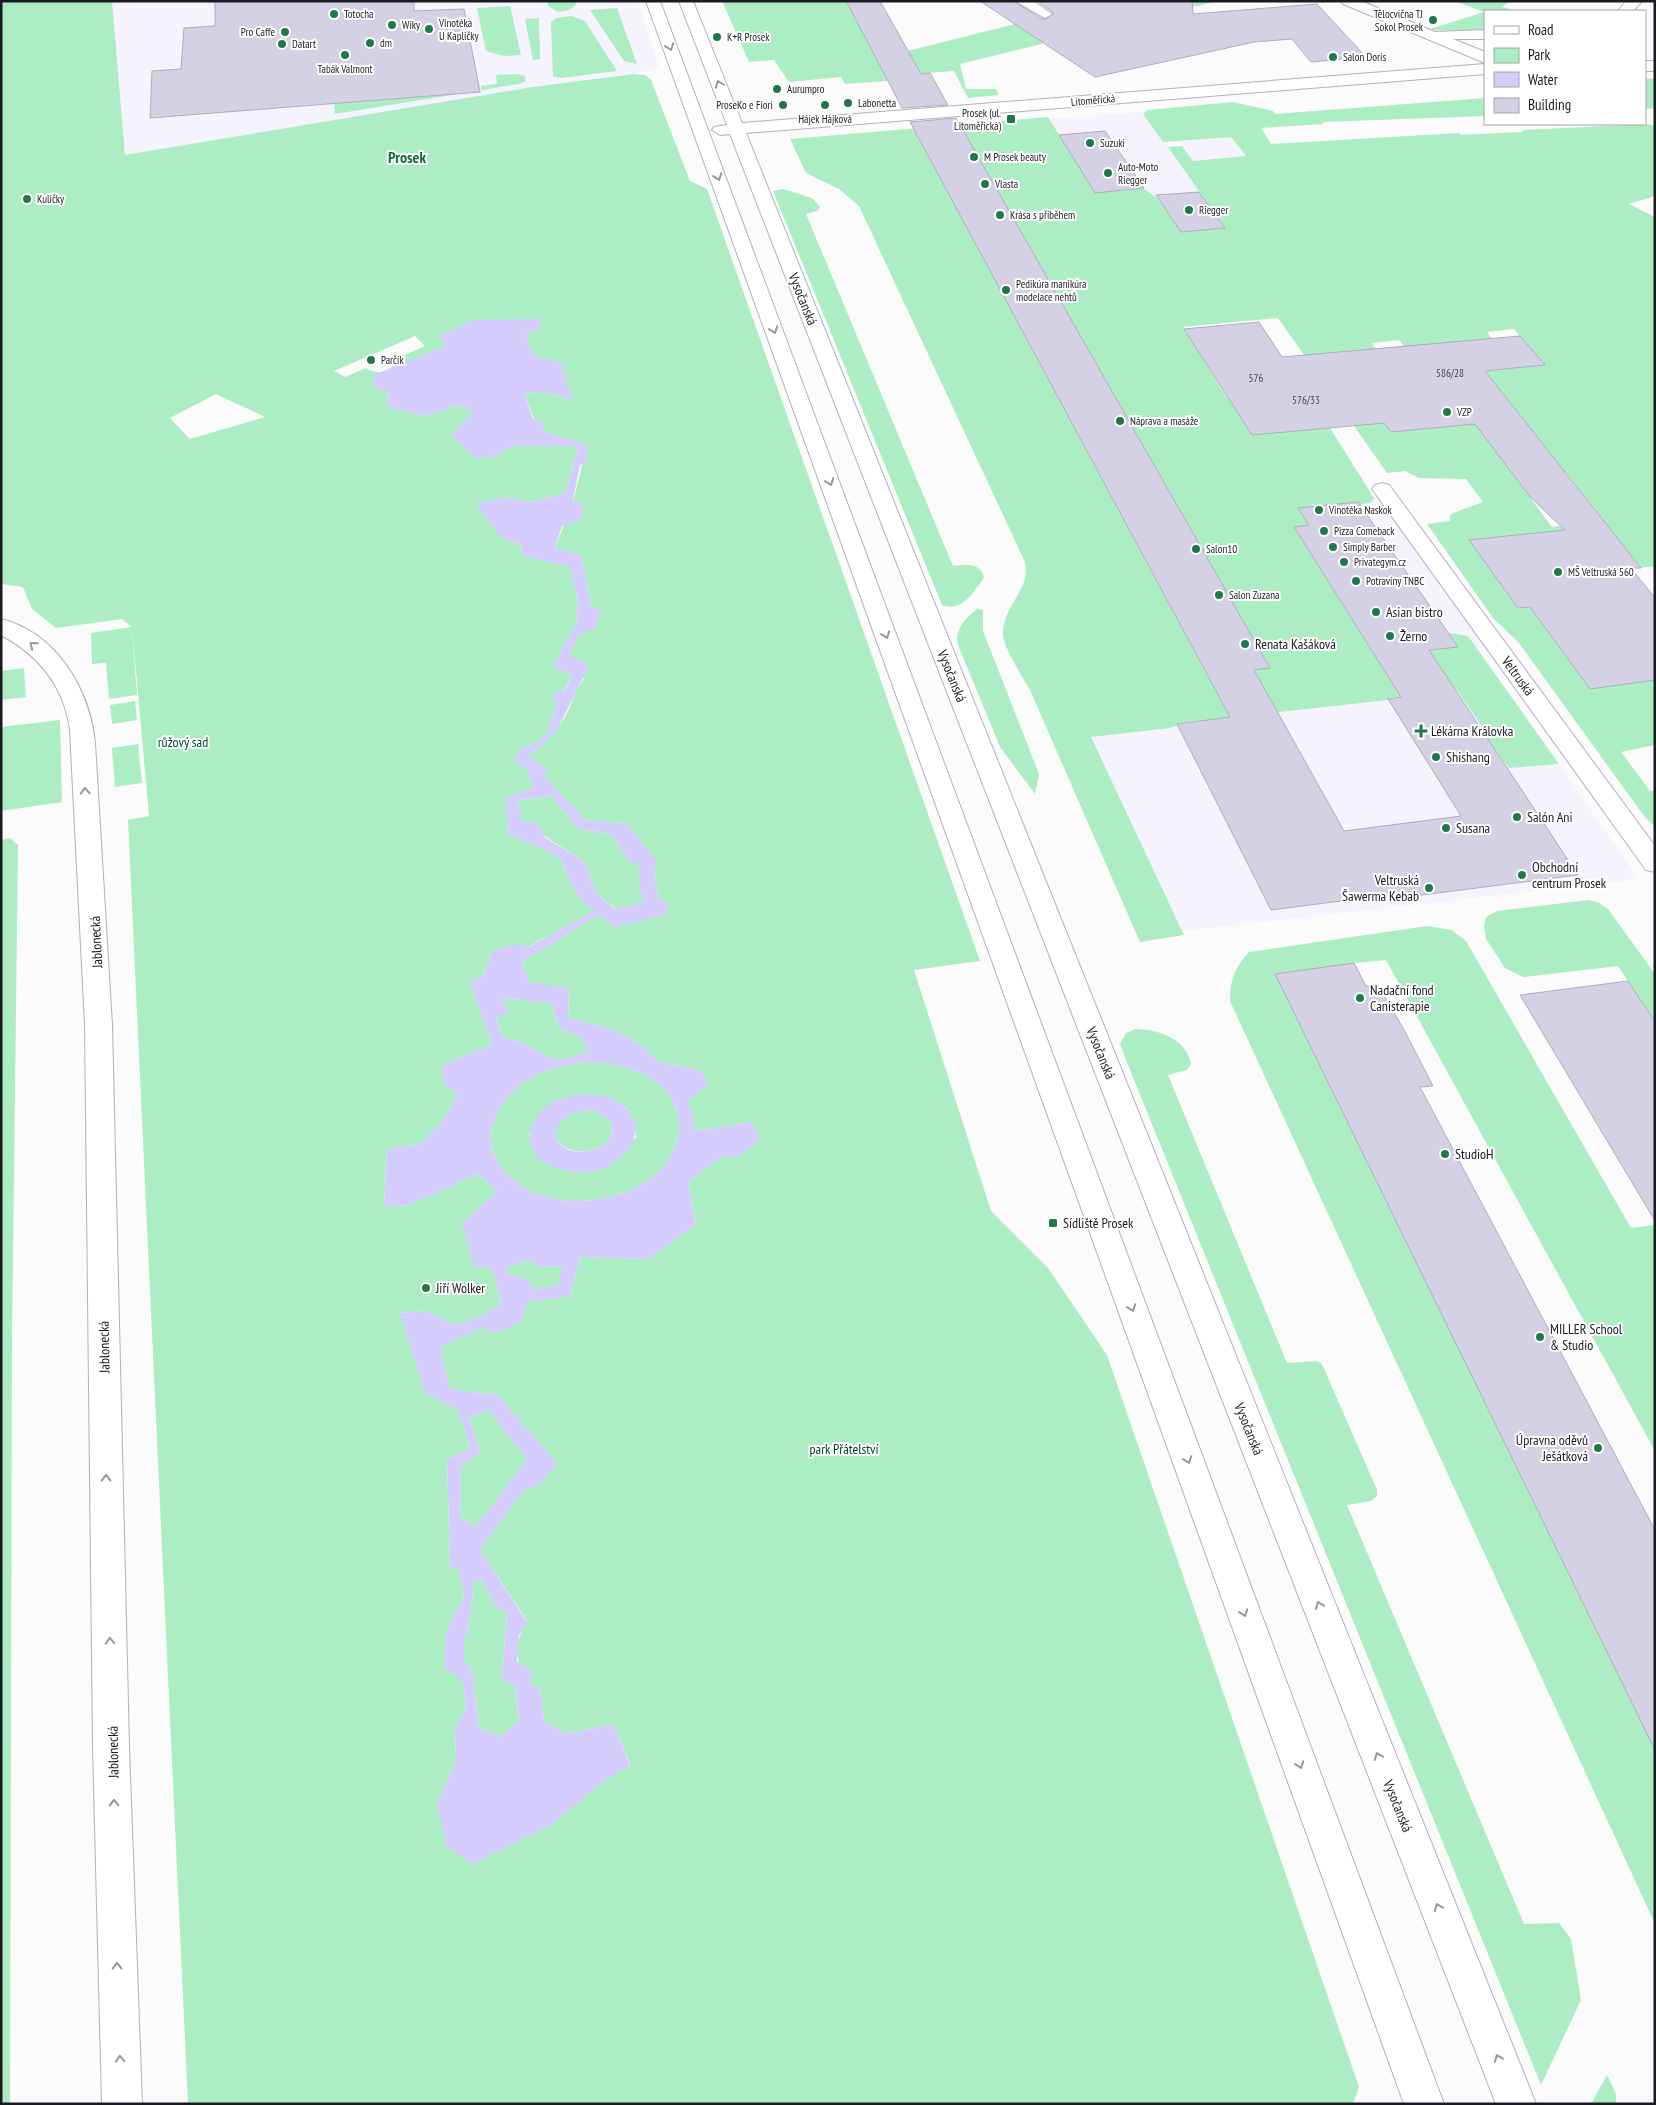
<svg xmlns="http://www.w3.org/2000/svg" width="1656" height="2105" font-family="'PT Sans Narrow',sans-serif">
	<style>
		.built { fill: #f4f3fe }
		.green { fill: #adedc3; fill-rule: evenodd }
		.water { fill: #d4ccfd; fill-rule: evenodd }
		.building { fill: #d4d1e5; stroke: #afacbf }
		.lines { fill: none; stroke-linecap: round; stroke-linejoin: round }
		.street-casing { stroke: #b2afc3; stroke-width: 2 }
		.secondary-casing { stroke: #b2afc3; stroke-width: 2 }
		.street { fill: #fff; fill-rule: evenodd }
		.secondary { fill: #fff; fill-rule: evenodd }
		.oneway { stroke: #98989b }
		.poi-dot { fill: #217749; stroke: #fff; stroke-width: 2 }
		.labels { text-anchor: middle; stroke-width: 4; stroke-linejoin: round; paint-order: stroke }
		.far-poi-label { font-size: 11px; fill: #1b1a21; stroke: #fff; text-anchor: start }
		.far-street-label { font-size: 11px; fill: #1b1a21; stroke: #fff }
		.number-label { font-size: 11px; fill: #494852 }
		.street-label { font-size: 14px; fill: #1b1a21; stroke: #fff }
		.poi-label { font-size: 14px; fill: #1b1a21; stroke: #fff; text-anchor: start }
		.park-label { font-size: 14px; fill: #014827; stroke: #fff }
		.far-district-label { font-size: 16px; font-weight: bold; fill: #18673e; stroke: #fff }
	</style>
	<rect width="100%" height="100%" fill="#fbfbfb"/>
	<path class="built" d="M112,1H638L659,67L634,74L533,87L125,155Z
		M1141,112L1168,147L1225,228L1181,232L1116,192L1095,193L1049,119Z
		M1231,137L1246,157L1193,161L1178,141Z
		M1380,496L1487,647L1373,659L1278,507Z
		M1458,690L1509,768L1559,764L1637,877L1623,881L1182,931L1091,737L1178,723L1388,700V698Z"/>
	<path class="green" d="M1,1H112L125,155L533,87L634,74L645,75L651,80L690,181L707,189L980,961L914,970L991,1211L1048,1268L1107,1355L1359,2087L1353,2104H188L128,820L149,816L132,627L122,619L56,628L32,609L23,587L1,584ZM525,334L534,356L573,400C560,397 537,387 525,395L534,419L541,420L546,432L587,445L573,501L555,548L581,555L591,607L601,609L579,634L568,656L584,679C575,690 572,704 565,717C555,734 543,745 528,756L549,769L543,775L585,820L627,824L654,870L658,898L667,902L599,915L522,961L528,983L569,989L568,1018L614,1030L640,1044L658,1062L702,1071L708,1085L687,1100L696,1131L752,1122L723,1156L688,1182L696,1224L649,1259L580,1257L570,1296L528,1302L482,1327L439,1347L450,1389L498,1395L556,1463L539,1485L522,1492L480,1550L527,1621C511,1651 516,1660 532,1686L540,1687L544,1722L566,1733L614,1725L630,1764L597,1786L437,1803L456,1761L455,1728L466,1707L463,1682L446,1631L464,1597L459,1568H450L447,1460L470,1448L458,1410L425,1392L400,1313L424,1311L457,1325L478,1317L501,1304L493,1269L497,1191L478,1174L408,1205L384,1207L387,1149L420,1144L442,1122L458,1094L442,1065L492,1045L469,980L483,977L493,950L528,947L595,911C576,897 568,878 560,857L508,834L506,799L532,788L528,771L513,760L522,749L539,741L546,735L556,706L572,675L553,667L576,623L578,601L570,566L523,556L520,544L501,538L502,497L531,502L565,493L578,448L573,446H512L493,457L475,411L458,405L424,416L386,406L388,391L387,371L446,346L439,336ZM415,336L425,346L391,361L394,365C388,374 375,374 366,368L345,377L334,371ZM216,394L265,417L190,439L170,418Z
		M547,1H575L576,4L570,10L558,12L549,7Z
		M722,1H846L872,50L899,53L1107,1H1218L960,64L966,89H996L999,95L968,98L954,71L900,75L901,80L845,84L841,77L789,82L774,60L749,62Z
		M1454,1H1511L1502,7L1518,11H1485V31L1427,30L1484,12Z
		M510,6L521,55L504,56L486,51L477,8Z
		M617,8L637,64L624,61L590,10Z
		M571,16L585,21L617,71L561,78L553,76L551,22L556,18Z
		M539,18L540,59L533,60L525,19Z
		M516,74L525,76L526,81L519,84L335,114L334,103L481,90V86L497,84L496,75Z
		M1645,78L1655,79V108L1645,109Z
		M1485,98V116L1323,122V124L1261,128L1271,144L1459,133L1461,135L1523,132V130L1646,124L1655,126V196L1629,204L1655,217V566L1639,568L1576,524L1604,521L1566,472L1514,476L1552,527L1561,526L1566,531L1470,540L1518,608L1535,607L1545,628L1590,689L1652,680L1655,626V745L1621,752L1650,791H1655V827L1644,816L1519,643L1493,618L1427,524L1450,521V516L1453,513L1483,502L1466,479L1419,478L1405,471L1387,473L1278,318L1183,327L1227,398L1330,428L1374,498L1372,502L1359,505L1357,502L1319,506L1312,504L1313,506L1298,508L1309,525L1294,527L1374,655L1390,653L1392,655L1457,647L1449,633L1468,636L1559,764L1509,768L1486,738L1489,737L1457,690L1388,698V700L1178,723L1179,725L1170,728L1091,737L1184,935L1140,942L1030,690C1023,678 1003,647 1003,634C1002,606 1032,588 1025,562L859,206L839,189L806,173L790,139L1048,117L1095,193L1143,188L1158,199L1181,232L1225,228L1168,147L1182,146L1193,161L1246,156L1231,137L1163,142L1143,114L1147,110L1233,102L1273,111L1275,114ZM970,143L1270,668L1207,675L924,147ZM1514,329L1544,365L1460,374L1476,394L1502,392L1523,419L1391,432L1372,405L1318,354L1355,350L1374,375L1378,353L1372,343L1399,340L1405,347L1492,339L1487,332Z
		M783,189L812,198L820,207L817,211L806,214L953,566C965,565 981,562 984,578C972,593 963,612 942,605L773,191Z
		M977,609L983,610V631L1039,774L1035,794L1000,747L958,645C954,629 966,618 977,609Z
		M132,627L137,695L109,699L106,663L92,664L91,633Z
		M24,668L26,697L1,700V671Z
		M135,701L137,720L112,724L110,705Z
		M60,720L62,802L1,811V727Z
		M138,744L142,783L115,787L112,748Z
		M551,796L579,829L611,834L630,863H639V885L645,902L616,909L597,894L585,864L579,858L522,822L518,800Z
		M10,838L18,845L12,1339L10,2104H1V840Z
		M1589,900L1599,903L1608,909L1655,974V1022L1618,966L1523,977L1505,968L1486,939L1484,926L1486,917L1497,911Z
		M1427,926L1452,930L1466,941L1631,1228L1655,1225V1451L1386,960L1354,963L1655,1726V1924L1230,1001C1230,980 1235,967 1249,952Z
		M502,998L551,1003L559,1028L580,1037L590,1052L558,1061L525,1044L502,1037L496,1018L507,1013Z
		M1136,1029C1159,1030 1186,1038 1191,1064L1187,1070L1168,1075L1287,1363L1317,1361L1322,1364L1377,1490V1496L1371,1501L1347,1505L1524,1924L1559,1923L1571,1939L1581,2000L1541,2085L1128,1065L1120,1044L1126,1033Z
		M585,1062C725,1064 698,1202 576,1201C555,1201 532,1195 516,1182C473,1149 490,1102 531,1078C548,1068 566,1065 585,1062ZM588,1094C618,1099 635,1104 636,1138L566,1171L529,1135Z
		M589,1110C607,1114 620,1125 607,1143C590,1154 571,1156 556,1140V1126L569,1114Z
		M527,1260L538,1266L563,1267L558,1286L533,1290L528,1280L508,1273L506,1268Z
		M488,1409L527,1460L476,1526L460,1518L461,1465L480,1453L469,1418Z
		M481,1579L497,1608L507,1611L502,1680L515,1686L519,1720L501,1737L479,1728L471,1668L464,1662V1637L468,1631L474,1583Z
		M1607,2075L1616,2094V2104H1591Z"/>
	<path class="water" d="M539,319L541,329L525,334L534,356L561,363L573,400C561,397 537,387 525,395L533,419L541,420L546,432L587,445V462L580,465L573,500L582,503V519L562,526L555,548L581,555L591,607L601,609L596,629L579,634L569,655L589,666L557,730L547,741L528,756L549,769L543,775L585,820L627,824L658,862L654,870L658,898L667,902L668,914L615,927L599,915L522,961L528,982L569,988L568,1018L614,1030L640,1044L658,1062L702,1071L708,1085L688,1100L696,1131L752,1122L760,1139L737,1158L723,1156L688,1182L696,1224L649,1259L580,1257L570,1296L528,1302L521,1322L495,1333L482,1328L440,1347L450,1389L498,1395L557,1463L539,1485L522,1492L480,1550L527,1622L519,1636L517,1661L530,1669L532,1686L540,1687L544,1722L566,1733L614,1725L630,1765L597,1786L553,1824L473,1864L447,1847L437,1803L456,1761L455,1728L466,1707L463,1682L444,1666L446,1631L464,1597L459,1569L450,1568L447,1460L470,1448L458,1410L425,1393L400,1313L424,1311L457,1325L478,1317L501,1304L493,1269L474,1266L462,1224L497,1191L478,1174L408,1205L384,1207L387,1149L420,1144L442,1122L458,1094L444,1084L442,1065L492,1045L469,980L483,977L493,950L520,944L529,947L594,911C574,894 570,881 560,857L508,834L505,799L532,788L528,771L513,760L522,749L539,741L546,735L556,706L552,694L565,690L572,675L553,667L576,623L578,601L570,567L523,556L520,544L501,538L476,505L502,497L531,502L565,493L578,448L573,446H512L493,457L475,458L451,435L474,411L458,405L424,416L386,406L388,391L374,389L373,375L446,346L439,336L474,320ZM551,796L579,829L611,834L630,863H639V885L644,902L615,909L597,894L585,864L579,858L544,837L539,823L522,822L518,800ZM502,998L551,1003L559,1028L580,1037L589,1052L558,1061L525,1044L502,1037L496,1019L507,1013ZM585,1062C725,1064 698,1202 576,1201C555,1201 532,1195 516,1182C473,1149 490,1102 531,1078C548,1068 566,1065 585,1062ZM527,1260L538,1266L562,1267L558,1286L533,1290L528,1280L508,1273L506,1268ZM488,1409L527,1460L476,1526L460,1518L461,1465L480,1453L469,1418ZM481,1579L497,1608L507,1612L502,1680L515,1686L519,1719L501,1737L479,1728L471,1668L464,1661V1637L468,1631L474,1583Z
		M588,1094C595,1095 604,1095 610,1098C659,1119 629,1169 587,1172C574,1173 562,1170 550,1165C522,1155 526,1119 548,1105C560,1097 574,1096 588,1094ZM589,1110C607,1114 620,1125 607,1143C590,1154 570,1157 556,1140L557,1126L569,1114Z"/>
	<path class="building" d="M215,1H414V11L464,9L480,92L150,118L152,71L181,69L184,28L215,26Z
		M846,1H880L921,74L930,73L948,105L902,108Z
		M980,1H1013L1044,20L1054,13L1037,1H1192L1193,14L1317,4L1366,57L1311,62L1292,39L1254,42L1095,77Z
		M956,118L1270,668L1254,670L1344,831L1461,816L1388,699L1401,697L1294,527L1309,525L1298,508L1358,502L1458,647L1429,650L1578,875L1414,896L1411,892L1271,910L1177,724L1230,717L910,122Z
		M1105,131L1144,188L1095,193L1059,135Z
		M1199,192L1225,228L1181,232L1156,195Z
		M1259,322L1282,357L1520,336L1545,365L1485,371L1641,568H1631L1655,598V680L1590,689L1530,607L1518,608L1469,540L1565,530L1530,497L1475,424L1391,432L1384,423L1252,435L1184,329Z
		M1354,963L1366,986L1378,985L1403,1028L1433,1086L1420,1087L1655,1530V1750L1275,974Z
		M1628,981L1655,1022V1221L1520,995Z"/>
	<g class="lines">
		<g class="street-casing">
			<path id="street" d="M1015,1H1033L1052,14L1045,18Z
				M1341,1H1361L1435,32L1485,30V39H1453L1485,52V63L1343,4Z
				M1626,1H1642L1633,11H1618Z
				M1382,483L1389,485L1655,846V872L1646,870L1375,493L1372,489L1375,485Z
				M1,619C57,633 90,690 95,743L112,1025L129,1747L142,2104H102L93,1747L85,1025L70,730C64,686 40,656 1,635Z"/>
		</g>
		<g class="secondary-casing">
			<path id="secondary" d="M646,1H660L1444,2104H1404Z
				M679,1H693L742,123L1485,64V74L746,133L1536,2104H1496L730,134L720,135L712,130L714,127L727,125Z
				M1645,61H1655V71H1645Z"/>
		</g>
		<use href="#street" class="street"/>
		<use href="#secondary" class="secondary"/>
	</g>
	<defs><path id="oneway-chevron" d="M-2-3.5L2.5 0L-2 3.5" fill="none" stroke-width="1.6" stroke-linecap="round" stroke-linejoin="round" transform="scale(1.25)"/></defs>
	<g class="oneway">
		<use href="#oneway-chevron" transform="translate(670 47) rotate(70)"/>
		<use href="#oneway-chevron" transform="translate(719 84) rotate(-111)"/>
		<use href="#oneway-chevron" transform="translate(718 177) rotate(70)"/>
		<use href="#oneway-chevron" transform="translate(774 330) rotate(70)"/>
		<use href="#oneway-chevron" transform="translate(830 482) rotate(70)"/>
		<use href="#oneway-chevron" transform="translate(886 635) rotate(70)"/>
		<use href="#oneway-chevron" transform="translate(33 645) rotate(-141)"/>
		<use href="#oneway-chevron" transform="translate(85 791) rotate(-94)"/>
		<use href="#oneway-chevron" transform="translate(1132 1308) rotate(70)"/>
		<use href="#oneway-chevron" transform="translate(1188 1460) rotate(70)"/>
		<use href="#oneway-chevron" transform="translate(106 1478) rotate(-91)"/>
		<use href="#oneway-chevron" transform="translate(1319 1605) rotate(-112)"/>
		<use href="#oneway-chevron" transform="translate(1244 1613) rotate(70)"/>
		<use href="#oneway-chevron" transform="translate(110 1641) rotate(-92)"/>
		<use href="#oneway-chevron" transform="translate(1378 1756) rotate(-112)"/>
		<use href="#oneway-chevron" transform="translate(1300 1765) rotate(70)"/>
		<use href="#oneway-chevron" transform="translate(114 1803) rotate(-91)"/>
		<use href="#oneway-chevron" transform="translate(1438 1907) rotate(-112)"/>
		<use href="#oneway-chevron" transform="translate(117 1966) rotate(-91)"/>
		<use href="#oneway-chevron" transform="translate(1498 2058) rotate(-112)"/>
		<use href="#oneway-chevron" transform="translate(120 2059) rotate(-93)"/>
	</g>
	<g class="poi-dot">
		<circle cx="334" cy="14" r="5"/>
		<circle cx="1433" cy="20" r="5"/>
		<circle cx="392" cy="25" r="5"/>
		<circle cx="429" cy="29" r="5"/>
		<circle cx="285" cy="32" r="5"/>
		<circle cx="717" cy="37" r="5"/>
		<circle cx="370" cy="43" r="5"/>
		<circle cx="282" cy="44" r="5"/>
		<circle cx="345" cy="55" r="5"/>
		<circle cx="1333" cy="57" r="5"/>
		<circle cx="777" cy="89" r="5"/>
		<circle cx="848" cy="103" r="5"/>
		<circle cx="783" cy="105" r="5"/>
		<circle cx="825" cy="105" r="5"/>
		<rect x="1006" y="114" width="10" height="10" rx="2.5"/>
		<circle cx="1090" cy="143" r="5"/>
		<circle cx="974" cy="157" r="5"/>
		<circle cx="1108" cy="173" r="5"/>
		<circle cx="985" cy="184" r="5"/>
		<circle cx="27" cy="199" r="5"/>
		<circle cx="1189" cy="210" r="5"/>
		<circle cx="1000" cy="215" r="5"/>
		<circle cx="1006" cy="290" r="5"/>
		<circle cx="371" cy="360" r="5"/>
		<circle cx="1447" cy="412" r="5"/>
		<circle cx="1120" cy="421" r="5"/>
		<circle cx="1319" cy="510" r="5"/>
		<circle cx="1324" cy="531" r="5"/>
		<circle cx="1333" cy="547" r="5"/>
		<circle cx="1196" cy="549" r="5"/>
		<circle cx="1344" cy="562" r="5"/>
		<circle cx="1558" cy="572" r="5"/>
		<circle cx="1356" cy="581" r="5"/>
		<circle cx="1219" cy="595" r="5"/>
		<circle cx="1376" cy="612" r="5"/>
		<circle cx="1390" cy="636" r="5"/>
		<circle cx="1245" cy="644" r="5"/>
		<path d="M1418.5 723.5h5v5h5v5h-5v5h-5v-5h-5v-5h5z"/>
		<circle cx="1436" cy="757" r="5"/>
		<circle cx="1517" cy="817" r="5"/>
		<circle cx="1446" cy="828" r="5"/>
		<circle cx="1522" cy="875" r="5"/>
		<circle cx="1429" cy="888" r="5"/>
		<circle cx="1360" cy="998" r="5"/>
		<circle cx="1445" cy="1154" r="5"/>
		<rect x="1048" y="1218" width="10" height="10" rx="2.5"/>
		<circle cx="426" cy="1288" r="5"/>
		<circle cx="1540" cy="1337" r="5"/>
		<circle cx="1598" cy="1448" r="5"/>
	</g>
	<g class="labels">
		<g class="far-poi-label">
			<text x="344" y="18">Totocha</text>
			<text x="1423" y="18" text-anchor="end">Tělocvična TJ<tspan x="1423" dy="13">Sokol Prosek</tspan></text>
			<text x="439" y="27">Vinotéka<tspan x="439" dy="13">U Kapličky</tspan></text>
			<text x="402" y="29">Wiky</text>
			<text x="275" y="36" text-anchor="end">Pro Caffe</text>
			<text x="727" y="41">K+R Prosek</text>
			<text x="380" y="47">dm</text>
			<text x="292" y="48">Datart</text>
			<text x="1343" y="61">Salon Doris</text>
			<text x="345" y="73" text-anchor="middle">Tabák Valmont</text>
			<text x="787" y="93">Aurumpro</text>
			<text x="858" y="107">Labonetta</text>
			<text x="773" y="109" text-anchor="end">ProseKo e Fiori</text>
			<text x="1001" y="117" text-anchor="end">Prosek (ul.<tspan x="1001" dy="13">Litoměřická)</tspan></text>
			<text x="825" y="123" text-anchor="middle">Hájek Hájková</text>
			<text x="1100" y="147">Suzuki</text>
			<text x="984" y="161">M Prosek beauty</text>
			<text x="1118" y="171">Auto-Moto<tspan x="1118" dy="13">Riegger</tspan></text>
			<text x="995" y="188">Vlasta</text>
			<text x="37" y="203">Kuličky</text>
			<text x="1199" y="214">Riegger</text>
			<text x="1010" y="219">Krása s příběhem</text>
			<text x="1016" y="288">Pedikúra manikúra<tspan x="1016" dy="13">modelace nehtů</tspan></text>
			<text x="381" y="364">Parčík</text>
			<text x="1457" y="416">VZP</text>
			<text x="1130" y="425">Náprava a masáže</text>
			<text x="1329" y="514">Vinotéka Naskok</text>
			<text x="1334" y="535">Pizza Comeback</text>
			<text x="1343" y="551">Simply Barber</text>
			<text x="1206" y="553">Salon10</text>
			<text x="1354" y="566">Privategym.cz</text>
			<text x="1568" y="576">MŠ Veltruská 560</text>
			<text x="1366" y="585">Potraviny TNBC</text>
			<text x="1229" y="599">Salon Zuzana</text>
		</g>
		<g class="far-street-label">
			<text transform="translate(1093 100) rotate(-5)" y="4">Litoměřická</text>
		</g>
		<g class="number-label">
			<text x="1450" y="377">586/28</text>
			<text x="1256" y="382">576</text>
			<text x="1306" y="404">576/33</text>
		</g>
		<g class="street-label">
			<text transform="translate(803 299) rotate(68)" y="5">Vysočanská</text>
			<text transform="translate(952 676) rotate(68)" y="5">Vysočanská</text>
			<text transform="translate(1518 676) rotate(54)" y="5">Veltruská</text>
			<text transform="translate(96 942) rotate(-93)" y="5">Jablonecká</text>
			<text transform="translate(1101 1053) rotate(68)" y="5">Vysočanská</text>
			<text transform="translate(104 1347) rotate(-91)" y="5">Jablonecká</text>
			<text transform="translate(1249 1429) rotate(68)" y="5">Vysočanská</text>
			<text transform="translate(113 1752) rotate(-91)" y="5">Jablonecká</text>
			<text transform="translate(1398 1806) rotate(68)" y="5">Vysočanská</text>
		</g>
		<g class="poi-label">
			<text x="1386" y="617">Asian bistro</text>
			<text x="1400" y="641">Žerno</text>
			<text x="1255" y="649">Renata Kašáková</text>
			<text x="1431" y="736">Lékárna Královka</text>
			<text x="1446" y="762">Shishang</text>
			<text x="1527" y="822">Salón Ani</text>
			<text x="1456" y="833">Susana</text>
			<text x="1532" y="872">Obchodní<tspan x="1532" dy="16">centrum Prosek</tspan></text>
			<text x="1419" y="885" text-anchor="end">Veltruská<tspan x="1419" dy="16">Šawerma Kebab</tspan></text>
			<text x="1370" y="995">Nadační fond<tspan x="1370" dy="16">Canisterapie</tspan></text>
			<text x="1455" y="1159">StudioH</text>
			<text x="1063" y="1228">Sídliště Prosek</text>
			<text x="436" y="1293">Jiří Wolker</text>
			<text x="1550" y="1334">MILLER School<tspan x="1550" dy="16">&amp; Studio</tspan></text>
			<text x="1588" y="1445" text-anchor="end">Úpravna oděvů<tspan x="1588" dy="16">Ješátková</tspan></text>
		</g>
		<g class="park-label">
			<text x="183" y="747">růžový sad</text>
			<text x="844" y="1454">park Přátelství</text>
		</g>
		<g class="far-district-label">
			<text x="407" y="163">Prosek</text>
		</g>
	</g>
	<rect width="1656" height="2105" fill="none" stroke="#1b1a21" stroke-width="5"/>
	<rect x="1484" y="10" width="162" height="115" fill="#ffffff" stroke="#a4a3a6"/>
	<rect x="1494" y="26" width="25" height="8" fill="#ffffff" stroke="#a4a3a6"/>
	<text x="1528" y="35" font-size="15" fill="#1b1a21">Road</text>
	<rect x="1494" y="48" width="25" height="15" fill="#adedc3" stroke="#a4a3a6"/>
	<text x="1528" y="60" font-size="15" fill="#1b1a21">Park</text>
	<rect x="1494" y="72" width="25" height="15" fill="#d4ccfd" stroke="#a4a3a6"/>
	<text x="1528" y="85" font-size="15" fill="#1b1a21">Water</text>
	<rect x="1494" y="98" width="25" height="15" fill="#d4d1e5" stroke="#a4a3a6"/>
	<text x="1528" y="110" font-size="15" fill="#1b1a21">Building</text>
</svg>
